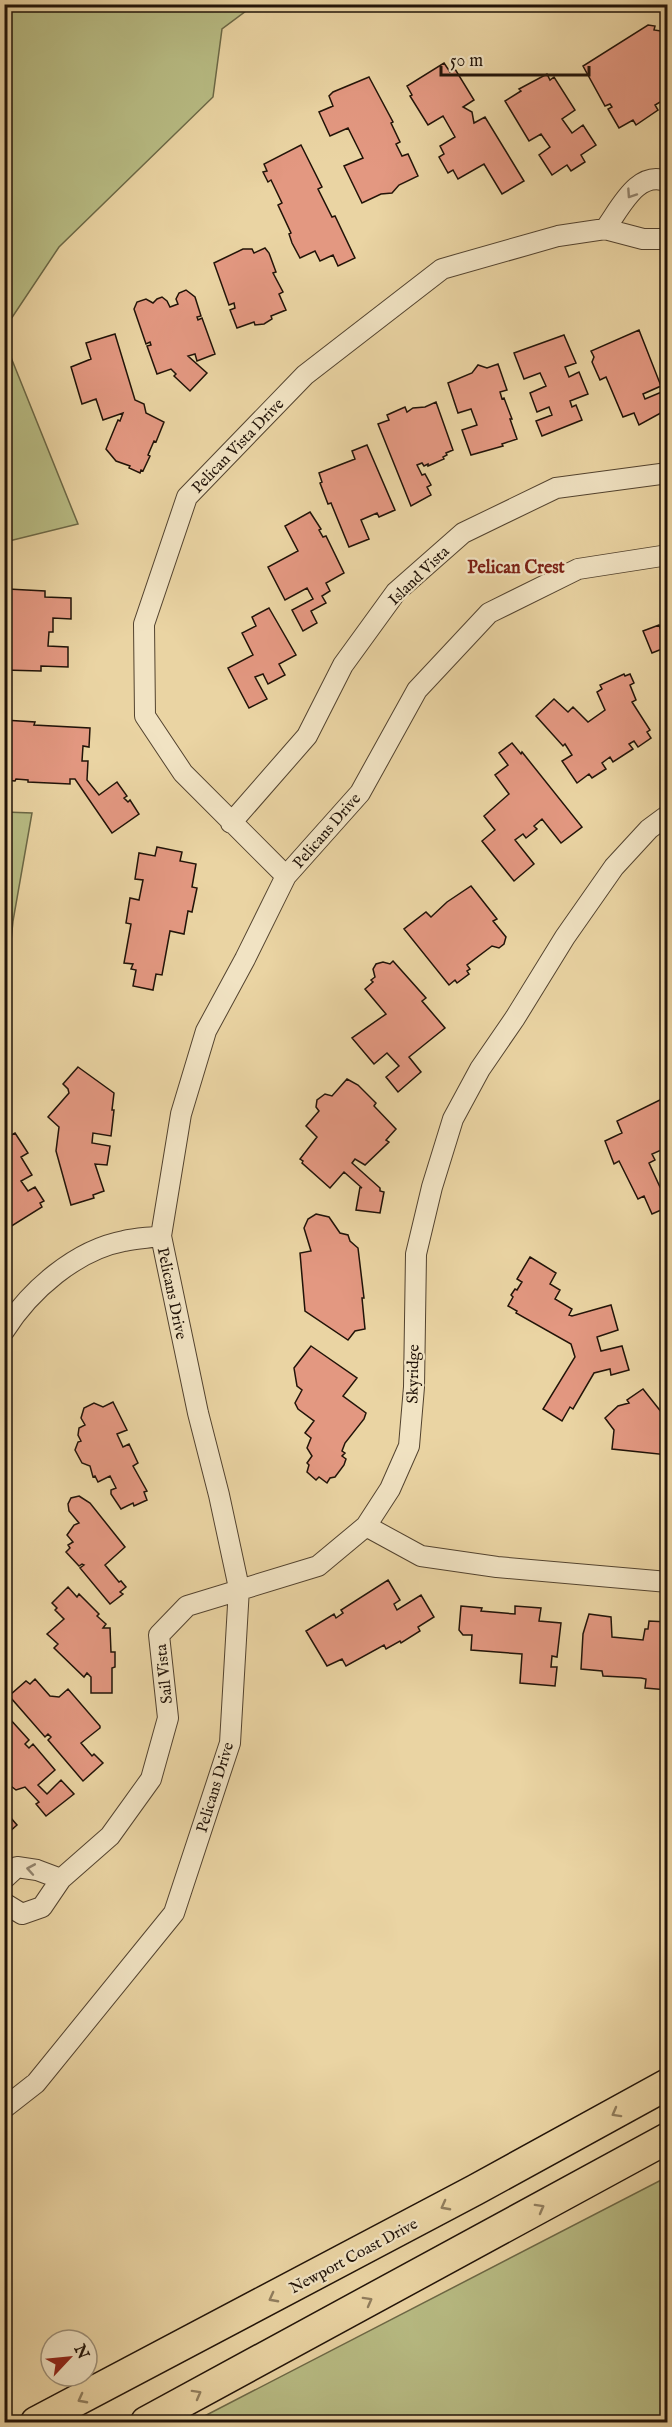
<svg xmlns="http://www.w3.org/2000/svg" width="672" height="2427" font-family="'IM FELL English',serif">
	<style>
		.green { fill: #b8bc84; stroke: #6c6846; stroke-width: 1.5 }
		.building { fill: #e39881; stroke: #211308; stroke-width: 1.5 }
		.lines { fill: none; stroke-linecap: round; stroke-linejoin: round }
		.minor-casing { stroke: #53432f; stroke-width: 22 }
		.primary-casing { stroke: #211308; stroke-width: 33 }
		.minor { stroke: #f1e3c3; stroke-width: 20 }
		.primary { stroke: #ead4a3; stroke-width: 30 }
		.oneway { stroke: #93856f }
		.oneway2 { stroke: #907d5d }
		.labels { text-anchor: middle; stroke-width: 4.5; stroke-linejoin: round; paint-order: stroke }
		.street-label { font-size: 16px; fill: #211308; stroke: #f1e3c3 }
		.neighbourhood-label { font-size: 18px; font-weight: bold; fill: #7a1f14; stroke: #f1e3c3 }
	</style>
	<rect width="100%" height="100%" fill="#ead4a3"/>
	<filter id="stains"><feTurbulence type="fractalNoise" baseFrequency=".00333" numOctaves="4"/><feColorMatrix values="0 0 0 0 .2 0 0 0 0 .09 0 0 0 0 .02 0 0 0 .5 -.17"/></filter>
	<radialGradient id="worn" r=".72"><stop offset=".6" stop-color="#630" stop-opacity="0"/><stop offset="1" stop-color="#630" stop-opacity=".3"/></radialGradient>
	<path class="green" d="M5,4L254,5L222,29L213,97L59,247L5,328Z
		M4,340L78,524L5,542H4Z
		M5,812L32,813L13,921L5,1001Z
		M667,2177V2422H193Z"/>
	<path class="building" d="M648,25L655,26L654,30L667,32V98L655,105L658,110L636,125L633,120L619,128L608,109L612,107L610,104L605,106L583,66Z
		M444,63L450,72L455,69L474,100L463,107L472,112L474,123L485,117L524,181L502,194L484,164L458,179L453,170L448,173L439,157L444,154L440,146L455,137L443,116L428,125L410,96L412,95L407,86Z
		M547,74L550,80L554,77L575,110L562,119L572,133L583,125L596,145L581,155L585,162L571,171L567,165L552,175L539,155L550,147L541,134L529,141L505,101L521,91L519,89Z
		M369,77L393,122L391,123L400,142L396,144L402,156L408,154L418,176L399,185L392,193L381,194L362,203L344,166L363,158L348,128L330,136L319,112L333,106L329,96L333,92Z
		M301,145L322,187L318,189L332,217L335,216L355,258L338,266L333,255L320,261L315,251L300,258L292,243L289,234L291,233L278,205L282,203L271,180L268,182L263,172L267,171L264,164Z
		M265,248L269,253L276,272L273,273L283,292L279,294L286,310L271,316L272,319L264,324L255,325L254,322L237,328L230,310L235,308L234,303L229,305L214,263L243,249H252L254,253Z
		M186,290L195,297L201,316L197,317L198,320L202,318L215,354L197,361L195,354L188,356L207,373L190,391L174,376L176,374L171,369L157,374L147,346L151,345L150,342L146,344L134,309L137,302L146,299L153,303L157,299L162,297L167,301L170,307L178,304L176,299L179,293Z
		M639,330L661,386L643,394L645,399L664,391L668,400V409L639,425L634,413L623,417L606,377L600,380L592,362L594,357L591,351Z
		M115,334L135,400L144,404L146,413L164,422L156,442L154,441L148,455L150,456L143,471L141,470L140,473L129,468L130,466L116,461L106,449L118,420L120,421L123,413L103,420L96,399L82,404L71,367L91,359L86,343Z
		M564,335L576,363L565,367L569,377L579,372L588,394L570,401L572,407L576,405L582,420L542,436L536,421L552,415L549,407L537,412L530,393L546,386L540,373L524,379L514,353Z
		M498,364L507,390L500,392L502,399L504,398L512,419H510L517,439L502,444L503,446L471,455L462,430L477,425L471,409L458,413L448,383L472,373L478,365L487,368Z
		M436,402L453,450L446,453L447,455L443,457L444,459L428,466V464L424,466L422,463L417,465L422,475L425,474L431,485L427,487L431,495L411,506L378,424L389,420L387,415L405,407L407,412L413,408L425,407Z
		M367,445L395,510L379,517L377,513L361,520L369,539L349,547L331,503L328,504L320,483L322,482L319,473L355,459L352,451Z
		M310,512L321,529L319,530L323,537L326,536L344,573L326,583L330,591L322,596L326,603L311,611L317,623L303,631L292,610L313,599L307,588L285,600L268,567L298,551L285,526Z
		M8,589L45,591V597L71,598V619L53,618V632H49L48,646L68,647V667L41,666V671L4,670V594H8Z
		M269,608L296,655L279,664L285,675L268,684L263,674L255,677L267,699L249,708L228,668L253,655L242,633L256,626L252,617Z
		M659,625L667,647L652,653L643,631Z
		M668,651V666L663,653Z
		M624,674L625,676L630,674L634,683L630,685L636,700L632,702L650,730L647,732L651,738L638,747L634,741L629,744L633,749L613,762L610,757L602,763L606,769L592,778L589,774L577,783L562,761L572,755L565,744L563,746L536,716L554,699L568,712L573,707L588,722L605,710L597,692L602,689L600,685Z
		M4,720L35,722L34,725L90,728L89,747L83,746L82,761H88L87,780L99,795L117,782L127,796L124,798L128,802L130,800L139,814L112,833L75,779H70V784L28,782V780L16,779L15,781L4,780Z
		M512,743L521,754L522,752L582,827L561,843L542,819L534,826L537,829L526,838L523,834L515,840L534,864L514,881L482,841L495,830L484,816L509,794L495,775L508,765L499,753Z
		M157,847L182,852L180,861L196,864L192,887L197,888L192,912L188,911L184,934L170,931L162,975L156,974L153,990L133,986L136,970L131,969L133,964L124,963L131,924L126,923L130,898L139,900L143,880L135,879L139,853L155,856Z
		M471,886L497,919L493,921L506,937L504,944L499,948L492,946L467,965L470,969L467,971L469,974L457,983L455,980L449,985L404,929L426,912L431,917L447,902Z
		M393,961L426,998L422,1001L445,1028L409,1057L421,1072L398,1092L386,1077L399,1066L387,1053L374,1064L352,1038L386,1014L365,989L373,982L371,980L375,977L373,969L376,964L383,962L390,964Z
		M78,1067L114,1093L112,1110H114L111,1136L93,1133L92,1143L110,1146L107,1165L95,1164L104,1191L93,1195L94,1198L71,1205L56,1151L59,1127L48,1117L69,1093L68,1089L63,1084Z
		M347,1079L358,1085L376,1103L374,1106L396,1129L386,1140L389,1142L365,1165L355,1159L352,1163L380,1188V1191L384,1192L380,1213L356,1210L360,1187L362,1188L344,1172L330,1188L302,1163L303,1161L300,1159L317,1137L306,1126L319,1111L316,1107L317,1100L325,1094L332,1096Z
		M668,1096V1147L652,1154L655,1160L649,1163L660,1187L668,1184V1207L652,1214L644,1196L638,1199L619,1161L614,1164L605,1141L622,1133L617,1121Z
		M15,1133L28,1153L21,1157L32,1175L21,1181L28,1191L35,1187L44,1201L40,1203L42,1207L10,1227L4,1218V1139Z
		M316,1214L329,1217L340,1233L348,1235L350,1241L358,1248L364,1298H362L365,1329L355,1331L348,1340L305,1311L300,1253L311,1251L304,1228L308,1219Z
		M530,1257L556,1273L550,1284L560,1290L555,1299L572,1309L569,1315L572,1316L611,1305L618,1330L597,1337L601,1351L622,1346L629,1370L611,1375L610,1369L594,1373L573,1409L570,1407L562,1421L543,1409L575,1357L571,1344L516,1313L517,1311L508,1306L513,1297L511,1295L515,1289L517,1290L522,1282L517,1279Z
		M311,1346L357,1378L343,1396L366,1413L364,1419L345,1443L342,1451L345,1453L342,1456L346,1459L344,1465L335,1477L330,1478L327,1483L319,1477L316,1480L307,1472L309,1465L307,1463L312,1456L307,1448L311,1438L305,1433L314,1421L298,1409L295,1403L302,1390L297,1386L294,1368Z
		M643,1389L662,1413H668V1455L612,1449L614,1430L605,1418L618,1406L629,1403L627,1400Z
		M113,1402L127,1430L117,1434L123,1447L129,1444L138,1463L133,1466L147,1491L144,1492L147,1500L134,1506L133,1503L121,1509L111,1494V1490L116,1488L110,1476L98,1482L95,1476L93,1477L90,1466L82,1463L75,1450L78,1442L81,1441L78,1435L79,1428L85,1425L81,1418L84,1408L94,1403L103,1407Z
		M79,1496L90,1503L125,1547L105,1565L119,1582L121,1581L126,1587L120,1592L123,1594L110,1604L80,1568L84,1565L82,1564L79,1566L66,1552L70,1548L68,1545L73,1542L67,1535L74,1525L79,1523L69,1511L68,1504L71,1498Z
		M388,1580L400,1600L394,1604L397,1610L421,1595L434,1617L418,1627L420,1631L401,1643L400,1641L386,1649L384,1645L346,1666L342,1659L327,1666L306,1631L334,1614L336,1618L343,1613L341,1610Z
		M68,1587L77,1597L79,1594L99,1614L97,1616L106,1624L103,1628H110L111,1652H115V1667L112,1668V1693H91V1677L87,1673L84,1677L54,1648L58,1644L47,1634L64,1619L55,1610L57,1608L52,1603Z
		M461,1606L482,1608L481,1611L515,1614V1606L541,1608L539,1621L561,1623L557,1657L552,1656L551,1667H557L555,1686L520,1683L522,1654L471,1650L472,1635H463L459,1630Z
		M589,1614L611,1617L612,1637L643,1640L645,1629H648L649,1621L668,1622V1690L645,1688L646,1679L641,1678L603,1676L602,1671L581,1669L583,1634Z
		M35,1679L50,1696L59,1697L68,1689L100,1726V1728L81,1743L92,1756L94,1754L103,1763L83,1781L48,1740L51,1737L48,1734L45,1737L11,1698L10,1695L26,1681L30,1684Z
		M9,1718L29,1740L25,1744L29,1748L33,1744L55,1770L38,1785L47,1794L61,1780L74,1794L46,1816L36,1804L39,1802L25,1787L16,1790L7,1783L4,1786V1722Z
		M4,1810L17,1825L7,1834L4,1831Z"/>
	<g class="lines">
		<g class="minor-casing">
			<path id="minor" d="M605,229C620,209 638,168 668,182
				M231,823L307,736L343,665L396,592L463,533L556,488L668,473
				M286,876L183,773L145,716L144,624L187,497L305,375L442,269L558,236L605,229L643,239H668
				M4,1331C30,1290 76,1250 124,1241C136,1238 149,1238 161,1236
				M366,1526L421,1556L497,1567L668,1582
				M4,1879L17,1867L37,1870L61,1879
				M4,1903L22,1914L42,1907L61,1879L110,1836L151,1779L168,1718L159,1635L187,1606L318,1566L366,1526L390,1489L409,1446L414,1387L416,1254L432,1187L453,1119L480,1069L515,1018L565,937L614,867L649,829L668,815
				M4,2108L36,2083L174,1913L230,1743L239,1588L219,1495L198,1413L161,1236L181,1114L206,1031L245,959L286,876L360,793L417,690L489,613L578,569L668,555"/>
		</g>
		<g class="primary-casing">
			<path id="primary" d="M36,2422L475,2190L668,2084
				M146,2422L668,2138"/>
		</g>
		<use href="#minor" class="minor"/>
		<use href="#primary" class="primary"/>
	</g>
	<defs><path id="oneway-chevron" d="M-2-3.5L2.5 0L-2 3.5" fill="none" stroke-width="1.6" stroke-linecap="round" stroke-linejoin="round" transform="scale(1.5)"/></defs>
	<g class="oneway">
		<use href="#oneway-chevron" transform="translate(631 194) rotate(124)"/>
		<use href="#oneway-chevron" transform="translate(31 1869) rotate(-170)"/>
	</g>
	<g class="oneway2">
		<use href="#oneway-chevron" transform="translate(616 2113) rotate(151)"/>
		<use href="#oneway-chevron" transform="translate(445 2206) rotate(152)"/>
		<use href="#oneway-chevron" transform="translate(540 2208) rotate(-29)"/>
		<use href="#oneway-chevron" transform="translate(273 2298) rotate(152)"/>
		<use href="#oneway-chevron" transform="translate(368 2301) rotate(-29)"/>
		<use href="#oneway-chevron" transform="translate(197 2394) rotate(-29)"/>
		<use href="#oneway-chevron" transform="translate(82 2399) rotate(152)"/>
	</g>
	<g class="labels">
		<g class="street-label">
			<text transform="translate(237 445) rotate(-46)" y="6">Pelican Vista Drive</text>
			<text transform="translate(418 575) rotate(-44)" y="6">Island Vista</text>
			<text transform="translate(326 830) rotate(-49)" y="6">Pelicans Drive</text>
			<text transform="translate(173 1293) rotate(78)" y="6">Pelicans Drive</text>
			<text transform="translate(412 1374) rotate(-89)" y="6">Skyridge</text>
			<text transform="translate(163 1674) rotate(-96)" y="6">Sail Vista</text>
			<text transform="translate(214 1787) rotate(-73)" y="6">Pelicans Drive</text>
			<text transform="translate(353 2255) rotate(-28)" y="6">Newport Coast Drive</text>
		</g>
		<g class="neighbourhood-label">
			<text x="516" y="573">Pelican Crest</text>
		</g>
	</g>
	<rect width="672" height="2427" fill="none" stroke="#ead4a3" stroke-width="24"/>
	<rect x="6" y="6" width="660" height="2415" fill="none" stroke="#211308" stroke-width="3"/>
	<rect x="12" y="12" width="648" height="2403" fill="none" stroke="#211308" stroke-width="1.5"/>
	<g transform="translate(69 2358) rotate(64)"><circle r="28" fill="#f1e3c3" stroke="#9e9078" stroke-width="1.5"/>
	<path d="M0-4.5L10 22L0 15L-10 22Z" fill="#8f2418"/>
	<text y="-9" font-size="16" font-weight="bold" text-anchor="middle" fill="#211308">N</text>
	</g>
	<path d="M441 66v9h148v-9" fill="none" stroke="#211308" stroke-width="3"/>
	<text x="450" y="66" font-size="18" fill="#211308" stroke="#f1e3c3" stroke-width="4.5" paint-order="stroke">50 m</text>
	<rect width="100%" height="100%" filter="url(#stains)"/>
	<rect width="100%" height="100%" fill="url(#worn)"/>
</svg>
